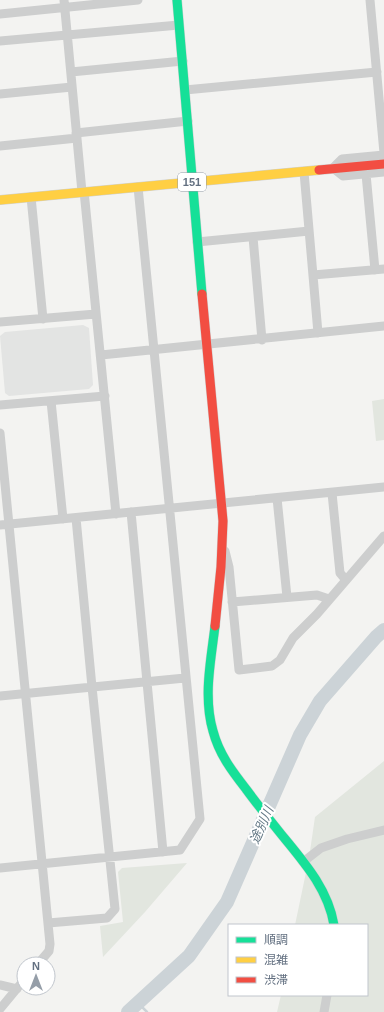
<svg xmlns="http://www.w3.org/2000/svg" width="384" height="1012" font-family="Helvetica,'Noto Sans JP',sans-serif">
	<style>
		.built { fill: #e3e4e3 }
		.green { fill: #e2e6df }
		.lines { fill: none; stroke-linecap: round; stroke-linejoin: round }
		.stream { stroke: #ccd3d7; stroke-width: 2.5 }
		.river { stroke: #ccd3d7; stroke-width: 14 }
		.fast-casing { stroke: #cfd0d0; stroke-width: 10 }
		.slow-casing { stroke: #cfd0d0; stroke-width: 10 }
		.jam-casing { stroke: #cfd0d0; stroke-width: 10 }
		.street { stroke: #cdcece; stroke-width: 9 }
		.fast { stroke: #16e098; stroke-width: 9 }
		.slow { stroke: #ffcf43; stroke-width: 9 }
		.jam { stroke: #f24e42; stroke-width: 9 }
		.labels { text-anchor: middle; stroke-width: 4; stroke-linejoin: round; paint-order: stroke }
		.shield { fill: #fff; stroke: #929ba7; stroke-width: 1 }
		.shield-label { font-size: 11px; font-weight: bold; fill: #637081 }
		.water-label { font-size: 13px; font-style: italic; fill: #637885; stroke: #fff }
	</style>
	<rect width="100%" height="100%" fill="#f3f3f1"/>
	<path class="built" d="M83,325L89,328L93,385L89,389L9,396L5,393L0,336L5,332Z"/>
	<path class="green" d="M384,399V440L376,441L372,401Z
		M384,761V1012H277L281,995H367V925H295L309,858L315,817Z
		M187,863L145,912L103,957L100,926L123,922L118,872L122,868Z"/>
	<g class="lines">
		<path class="stream" d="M138,1003L147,1012"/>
		<path class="river" d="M128,1012L189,956L227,902L300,735L320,701L376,637L384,630"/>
		<g class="fast-casing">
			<path id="fast" d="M177,0L202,294
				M215,626C211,660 203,697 213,731C219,754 232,771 246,789C257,804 269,819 281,834C304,862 328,889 334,925"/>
		</g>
		<g class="slow-casing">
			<path id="slow" d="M0,200L319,170"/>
		</g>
		<g class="jam-casing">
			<path id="jam" d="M319,170L384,164
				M202,294L223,521L221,567L215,626"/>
		</g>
		<path class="street" d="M64,0L82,192
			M370,0L384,153
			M0,14L138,0
			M0,41L179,25
			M71,72L183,61
			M185,90L377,72
			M0,94L72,87
			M76,133L188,121
			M0,146L77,138
			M384,155L342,159L333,168L343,176L384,172
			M304,172L318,333
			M366,174L375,270
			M84,191L116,514
			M31,197L43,319
			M253,237L262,340
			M197,242L309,231
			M313,275L384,269
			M0,322L96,314
			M101,355L384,326
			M51,401L63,519
			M0,405L105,396
			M0,433L50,944L49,951L38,964
			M332,493L340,573L346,580
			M277,498L287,597
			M131,512L163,852
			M0,525L384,487
			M225,551L229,567L239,670L272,666L280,660L293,638L317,614L384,536
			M232,602L317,595L329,599
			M0,696L185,678
			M303,862L321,848L347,839L384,830
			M0,868L180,850L200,819L138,187
			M48,923L107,918L115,909L92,687L76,518
			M0,985L17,989
			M0,1009L24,980
			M324,1012L327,995"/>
		<use href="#fast" class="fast"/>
		<use href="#slow" class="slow"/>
		<use href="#jam" class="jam"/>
	</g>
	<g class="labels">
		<rect class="shield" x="178" y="173" width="28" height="18" rx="3"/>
		<g class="shield-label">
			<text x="192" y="186">151</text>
		</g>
		<g class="water-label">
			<text transform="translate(261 825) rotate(-66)" y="5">途別川</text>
		</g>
	</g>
	<rect x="228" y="924" width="140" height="72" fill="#ffffff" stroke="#c1c6cd"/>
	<rect x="236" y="937" width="20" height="6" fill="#16e098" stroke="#c1c6cd"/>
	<text x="264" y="944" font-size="12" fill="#637081">順調</text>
	<rect x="236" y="957" width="20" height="6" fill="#ffcf43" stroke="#c1c6cd"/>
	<text x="264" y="964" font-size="12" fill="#637081">混雑</text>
	<rect x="236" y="977" width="20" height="6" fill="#f24e42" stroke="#c1c6cd"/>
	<text x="264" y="984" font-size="12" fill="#637081">渋滞</text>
	<g transform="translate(36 976)"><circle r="19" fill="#ffffff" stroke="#c1c6cd"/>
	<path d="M0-3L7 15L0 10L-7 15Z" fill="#959ea8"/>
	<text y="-6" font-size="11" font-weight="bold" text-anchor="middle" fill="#637081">N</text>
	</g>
</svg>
